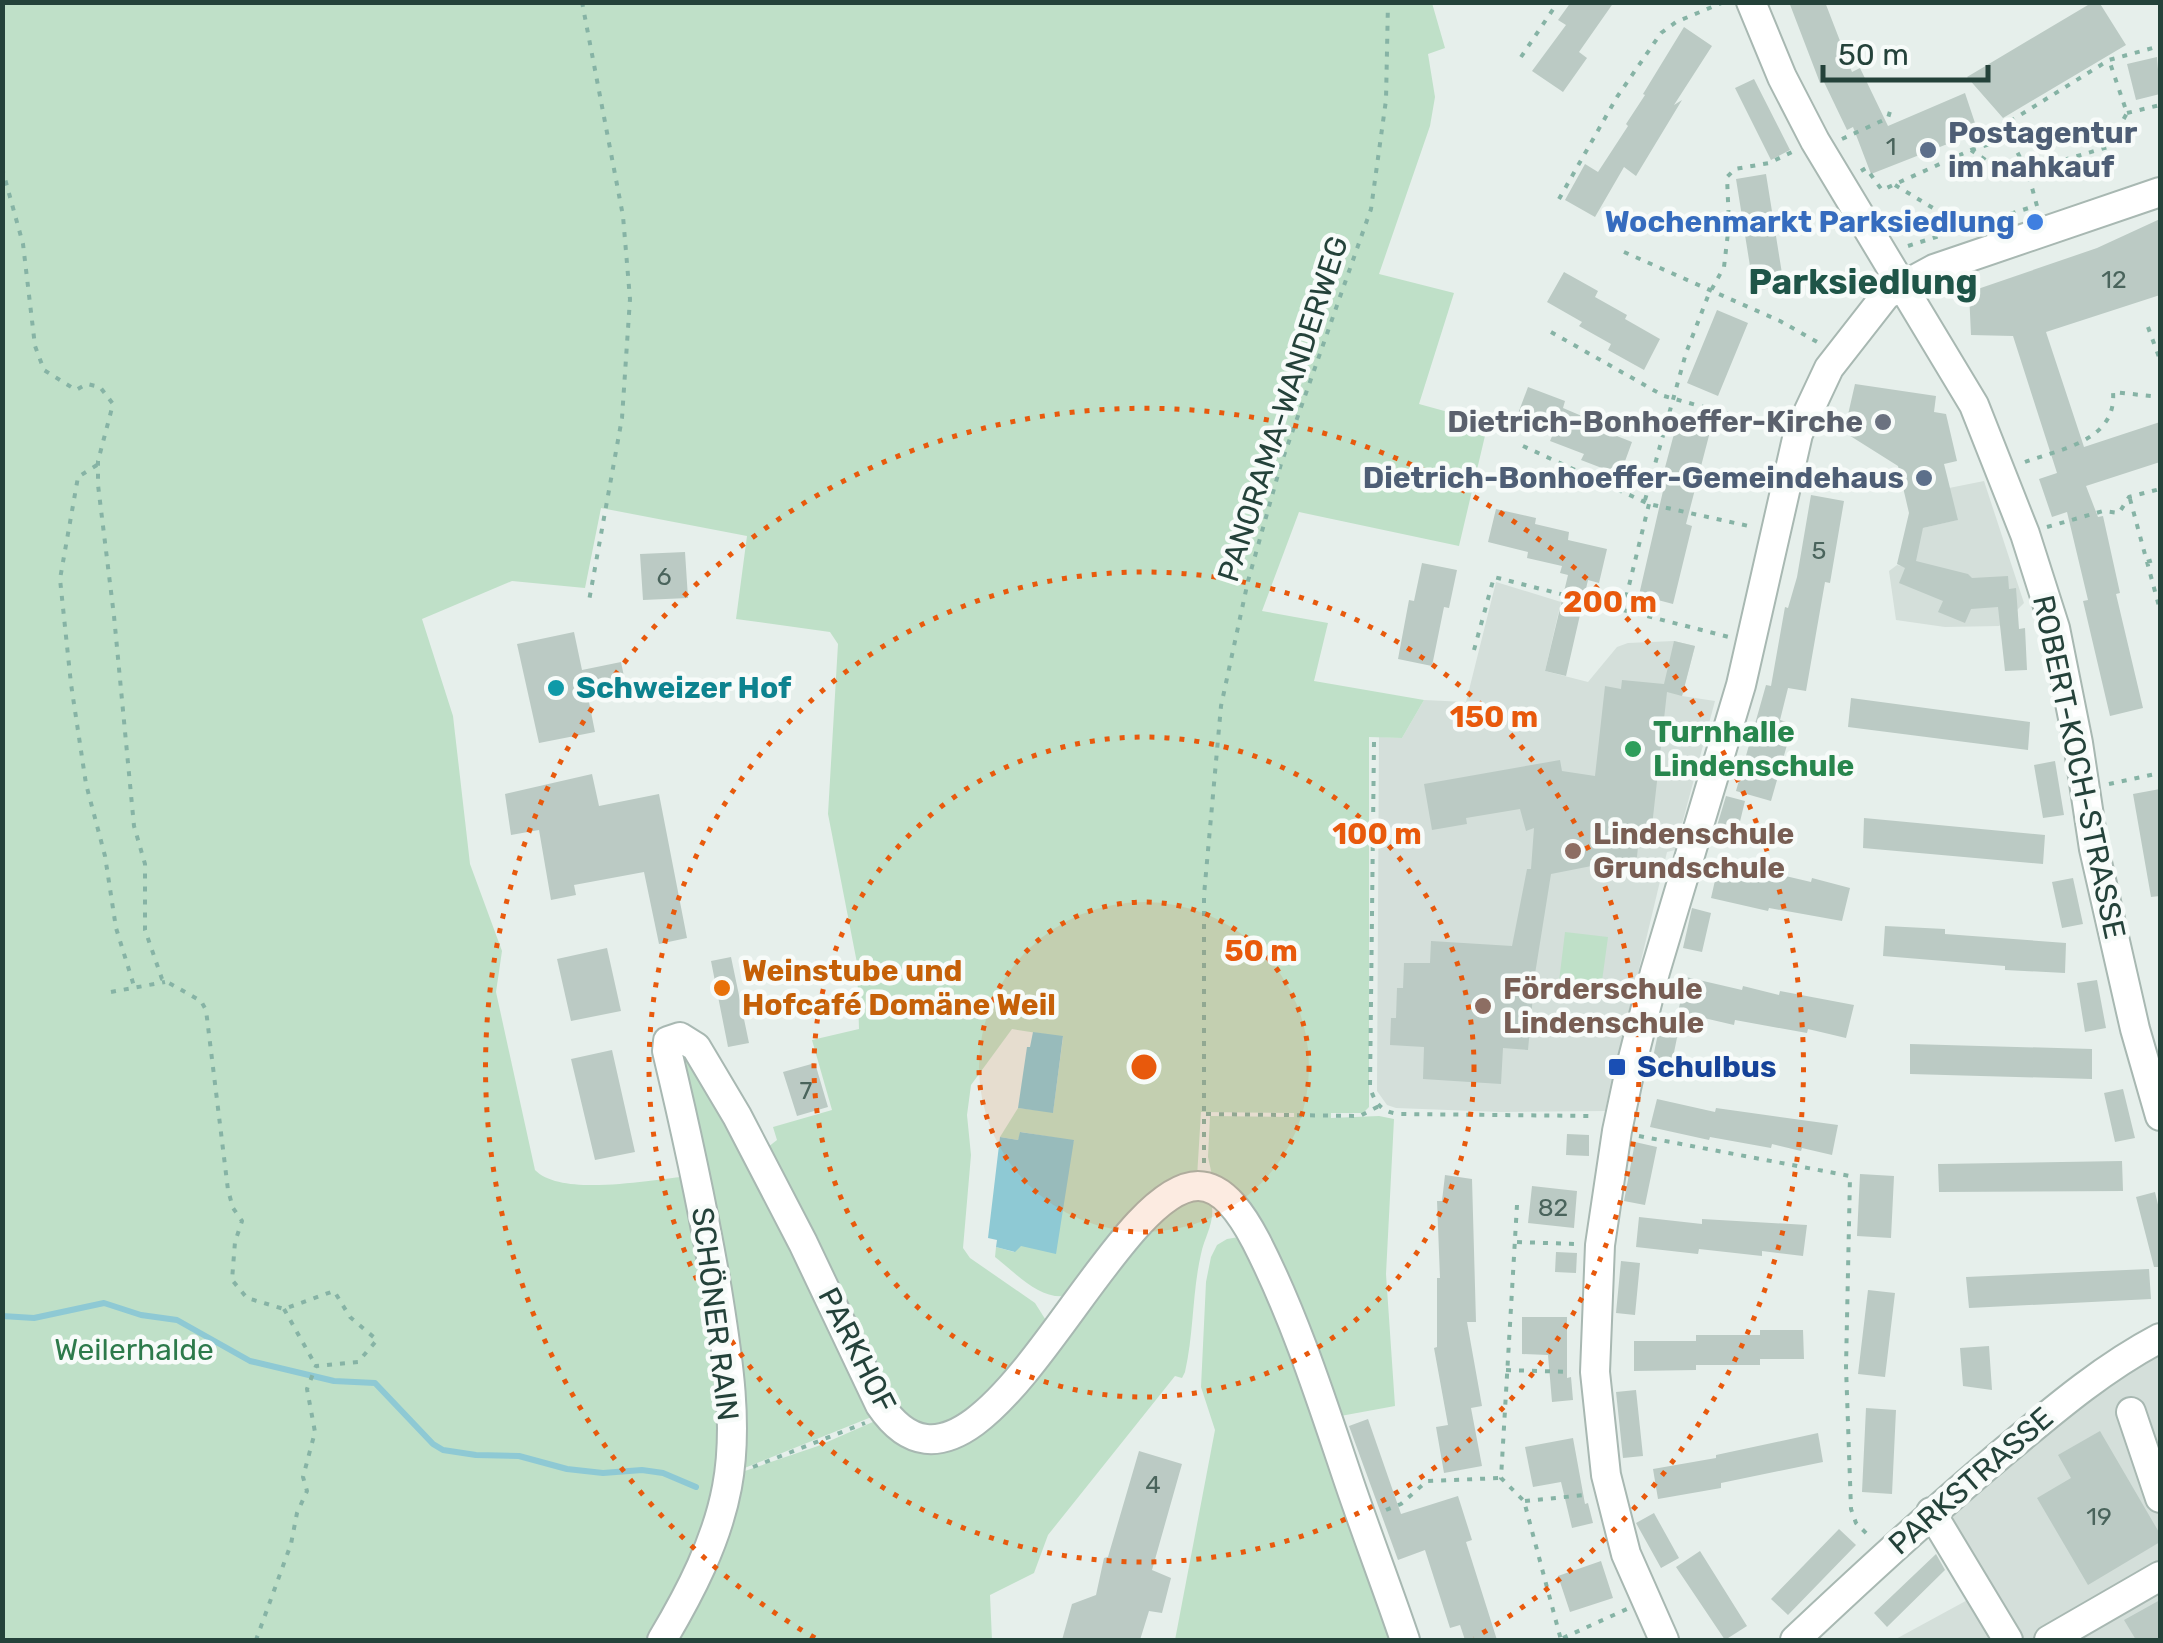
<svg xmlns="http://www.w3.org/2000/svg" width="2163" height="1643" font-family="Rubik,sans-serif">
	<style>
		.built { fill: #d4dfda }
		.green { fill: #bfe0c8 }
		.water { fill: #8ec9d4 }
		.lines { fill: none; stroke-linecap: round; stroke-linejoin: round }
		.stream { stroke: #8ec9d4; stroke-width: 6 }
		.building { fill: #bbcac4 }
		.minor-casing { stroke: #a8b8b2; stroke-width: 32 }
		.path { stroke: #86b3a5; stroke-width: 4; stroke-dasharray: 5 8; stroke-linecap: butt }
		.minor { stroke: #fff; stroke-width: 28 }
		.ring { fill: none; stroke: #e8590c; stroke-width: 5; stroke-dasharray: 5 10 }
		.service-dot { fill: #5c6f8a; stroke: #f7fbf9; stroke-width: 4 }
		.shop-dot { fill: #3f7fe0; stroke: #f7fbf9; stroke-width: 4 }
		.worship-dot { fill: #6b7280; stroke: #f7fbf9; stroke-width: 4 }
		.culture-dot { fill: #0f9aa8; stroke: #f7fbf9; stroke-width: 4 }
		.leisure-dot { fill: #2e9e5b; stroke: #f7fbf9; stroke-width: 4 }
		.education-dot { fill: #8d6e63; stroke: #f7fbf9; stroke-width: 4 }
		.food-dot { fill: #e8710a; stroke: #f7fbf9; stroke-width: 4 }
		.transit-dot { fill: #1a4fb4; stroke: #f7fbf9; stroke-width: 4 }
		.labels { text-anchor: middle; stroke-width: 9; stroke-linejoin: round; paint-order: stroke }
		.number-label { font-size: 25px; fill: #4a645c }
		.service-label { font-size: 30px; font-weight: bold; fill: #4e5e75; stroke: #f7fbf9; text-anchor: start }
		.shop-label { font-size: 30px; font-weight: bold; fill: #366cbe; stroke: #f7fbf9; text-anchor: end }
		.street-label { font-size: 30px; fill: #24423a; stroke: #f7fbf9 }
		.worship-label { font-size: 30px; font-weight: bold; fill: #5b616d; stroke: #f7fbf9; text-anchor: end }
		.culture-label { font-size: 30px; font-weight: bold; fill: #0d838f; stroke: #f7fbf9; text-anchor: start }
		.leisure-label { font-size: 30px; font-weight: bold; fill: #27864d; stroke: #f7fbf9; text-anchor: start }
		.education-label { font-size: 30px; font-weight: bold; fill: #785e54; stroke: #f7fbf9; text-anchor: start }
		.food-label { font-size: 30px; font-weight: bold; fill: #c56008; stroke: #f7fbf9; text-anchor: start }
		.transit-label { font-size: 30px; font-weight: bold; fill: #164399; stroke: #f7fbf9; text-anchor: start }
		.park-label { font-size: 30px; fill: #2d7a4b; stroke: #f7fbf9 }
		.quarter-label { font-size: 35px; font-weight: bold; fill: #1f5548; stroke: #f7fbf9 }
		.centre { fill: #e8590c; stroke: #f7fbf9; stroke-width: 5 }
		.ring-label { font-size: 30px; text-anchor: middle; font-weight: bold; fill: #e8590c; stroke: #f7fbf9; stroke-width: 9; stroke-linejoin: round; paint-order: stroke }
	</style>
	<rect width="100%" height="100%" fill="#e6efeb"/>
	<path class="built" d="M1984,481L2024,603L2017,610L2018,615L2010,617L1999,626L1945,627L1896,620L1889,571L1897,565L1905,567L1923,528L1957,520L1949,488Z
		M1496,582L1561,602L1545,671L1588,682L1617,647L1628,643L1674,641L1695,646L1682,696L1715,701L1675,850L1667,852L1605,1111L1500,1112L1396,1108L1387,1105L1377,1091L1379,737L1402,738L1424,700L1466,702Z
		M2160,1356V1640H1894L1973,1597L1928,1525L2105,1385Z"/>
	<path class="green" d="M3,3H1432L1445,48L1428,54L1435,97L1430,126L1379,274L1454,293L1419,404L1488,423L1459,546L1299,512L1262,611L1328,623L1314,681L1424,700L1402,738L1369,737V1107L1363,1113H1331V1118L1379,1116L1394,1119L1386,1274L1395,1406L1335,1417L1213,1180L1208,1157L1210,1116L1294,1117V1113L1201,1112L1197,1177L1071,1295C1042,1303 1017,1274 995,1257L996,1247L1014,1252L1074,1141L1021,1132L1018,1140L1000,1137L1018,1108L1053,1112L1063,1037L1012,1029L971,1085L967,1115L971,1155L963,1248L970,1258L1035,1303L1047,1322L997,1395L942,1431L899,1417L763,1151L777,1140L773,1127L832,1110L812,1040L859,1029L857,963L828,814L838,644L830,632L736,619L747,536L601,508L585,588L512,581L422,619L453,716L470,864L502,951L496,992L535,1170C562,1198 653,1179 690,1176L681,1058L691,1055L879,1414L742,1469L720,1490L655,1640H3Z
		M1565,932L1608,937L1599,1003L1557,998Z
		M1182,1195L1211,1201C1216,1222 1205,1235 1201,1254C1192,1293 1194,1333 1185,1372L1182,1378L1175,1376L1048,1535L1034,1573L990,1595L992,1640H668L733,1475L818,1446L882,1418L929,1446L1069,1320Z
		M1239,1237L1249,1243L1397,1640H1175L1215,1430L1201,1387L1206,1282L1211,1257L1217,1245L1227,1239Z"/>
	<path class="water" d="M1033,1032L1063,1036L1053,1113L1018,1108L1027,1047H1030Z
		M1020,1132L1074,1140L1056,1254L1021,1246L1015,1252L996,1247L997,1240L988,1238L1000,1137L1018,1140Z"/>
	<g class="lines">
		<path class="stream" d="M2,1316L34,1318L104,1303L141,1315L177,1320L250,1361L334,1381L375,1383L433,1444L443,1450L476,1455L519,1456L567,1469L603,1473L642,1470L663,1473L696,1487"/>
	</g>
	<path class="building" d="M1571,2H1614L1579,52L1587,58L1563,92L1532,71L1566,25L1558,20Z
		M1789,2H1825L1852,72L1860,68L1888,126L1965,93L1978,132L1871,174L1853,127L1847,130L1824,82L1820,83Z
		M2093,2H2099L2126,45L2003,118L1967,77Z
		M1684,27L1712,46L1674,105L1682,100L1636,176L1624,167L1595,217L1565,200L1585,164L1598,172L1628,126L1626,124L1645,95L1643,94Z
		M2157,57L2160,94L2136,100L2127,64Z
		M1754,79L1790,150L1771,160L1735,88Z
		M1766,174L1784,286L1754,291L1736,179Z
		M2160,219V295L2046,332L2084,447L2160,422V462L2086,486L2098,517L2103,516L2120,593L2116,594L2143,708L2110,716L2083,601L2088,600L2067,512L2052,517L2039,479L2057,473L2013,336L1971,335L1969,292L2097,248Z
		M1564,272L1598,291L1595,297L1627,315L1625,319L1660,339L1644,370L1608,350L1611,344L1579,326L1582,322L1547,302Z
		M1717,310L1748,323L1718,396L1687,383Z
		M1855,384L1936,396L1934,412L1946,414L1957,461L1944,464L1958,520L1923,528L1916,561L1968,574L1972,578L2008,576L2009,589L2016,588L2019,629L2025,628L2027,670L2005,671L1998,607L1971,609L1965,623L1938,612L1943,601L1899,583L1905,568L1897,564L1909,513L1898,466L1844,432Z
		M1528,387L1565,401L1563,408L1596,422L1594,427L1632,442L1620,475L1581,460L1584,454L1550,441L1553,434L1516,419Z
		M1679,415L1712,424L1686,524L1692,526L1673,604L1639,595L1663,491L1659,490Z
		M1811,495L1844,501L1830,583L1825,582L1806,691L1788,688L1780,720L1793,724L1771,801L1736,791L1766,685L1771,686L1785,607L1788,608L1797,577Z
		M1496,509L1536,518L1535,524L1569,532L1568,540L1607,549L1599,583L1588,580L1566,676L1545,671L1568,575L1560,573L1562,566L1527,558L1528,552L1488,542Z
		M685,552L688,598L643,600L640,554Z
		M1422,563L1457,570L1449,608L1444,607L1432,666L1398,659L1409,600L1414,601Z
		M574,632L582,670L621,662L626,686L587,692L595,732L539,743L517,644Z
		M1674,641L1695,646L1682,696L1667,692L1652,826L1640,825L1637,857L1551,874L1535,974L1528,1050L1503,1048L1501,1084L1423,1079L1424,1047L1390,1045L1391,1018H1396L1397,988H1403L1404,963H1430L1431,941L1512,946L1527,869H1531L1534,828L1526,831L1520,809L1466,818L1467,824L1432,830L1424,784L1560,760L1562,771L1595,776L1605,686L1621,689L1622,680L1664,684Z
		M1851,698L2030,722L2028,750L1848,727Z
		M2055,761L2064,815L2043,818L2034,765Z
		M592,774L599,806L659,794L687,938L659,944L644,872L574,885L576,895L551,900L539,830L511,835L505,794Z
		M2160,789V896L2151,897L2133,794Z
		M1726,796L1745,801L1735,842L1714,836Z
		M1864,818L2045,835L2043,864L1863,848Z
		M1719,863L1776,877L1777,874L1811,882L1812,878L1850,888L1842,921L1769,908L1768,911L1711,898Z
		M2073,878L2083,924L2062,928L2052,882Z
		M1692,908L1711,913L1702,952L1683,948Z
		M1885,926L1945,929V934L2066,943L2065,973L2005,970V966L1883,956Z
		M607,948L621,1011L571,1021L557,959Z
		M731,957L749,1043L728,1047L711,961Z
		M1686,977L1742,990L1743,986L1779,995L1780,991L1854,1005L1846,1038L1808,1029L1807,1033L1735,1020L1734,1025L1678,1012Z
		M2097,980L2106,1028L2085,1032L2077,983Z
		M1661,1019L1680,1023L1670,1072L1651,1067Z
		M1910,1044L2092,1049V1079L1910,1074Z
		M612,1050L635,1152L595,1160L571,1059Z
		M815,1063L828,1107L797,1116L783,1072Z
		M2123,1089L2135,1138L2115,1142L2104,1093Z
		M1657,1099L1715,1112L1716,1108L1838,1125L1832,1155L1802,1148L1801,1151L1772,1144L1771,1148L1710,1137L1709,1140L1650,1127Z
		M1567,1134L1589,1135V1156L1566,1155Z
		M1635,1142L1657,1147L1645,1205L1624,1201Z
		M2122,1161L2123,1191L1939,1192L1938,1164Z
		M1860,1174L1894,1176L1891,1238L1857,1236Z
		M1445,1175L1472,1179L1476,1322H1467L1482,1406L1471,1408L1482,1466L1444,1473L1436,1427L1448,1425L1434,1348L1437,1347V1278H1440L1437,1201H1442Z
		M1532,1186L1577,1191L1574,1228L1528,1223Z
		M2155,1192L2160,1213V1267H2154L2136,1197Z
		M1639,1217L1702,1224V1219L1807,1225L1803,1256L1762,1251V1256L1699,1249L1698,1254L1636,1247Z
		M1556,1252L1577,1253L1576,1273L1555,1272Z
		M1621,1261L1640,1263L1635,1315L1616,1313Z
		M2149,1269L2151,1299L1969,1308L1966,1277Z
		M1868,1290L1895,1293L1885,1377L1858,1374Z
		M1522,1317H1567V1378L1571,1377L1573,1400L1552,1402L1548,1355L1522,1354Z
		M1760,1330H1803L1804,1359H1760V1365H1696V1370L1634,1371V1341H1696V1335H1760Z
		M1989,1346L1992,1390L1963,1386L1960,1348Z
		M1636,1390L1643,1456L1623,1458L1616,1392Z
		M1866,1408L1896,1410L1892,1494L1862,1492Z
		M1368,1419L1401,1514L1458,1496L1472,1540L1466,1542L1497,1640H1465L1460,1625L1450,1628L1425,1550L1398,1560L1349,1426Z
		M2100,1431L2160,1534V1542L2088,1585L2037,1498L2071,1478L2058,1455Z
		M1818,1433L1823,1462L1721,1483V1488L1658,1499L1653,1469L1716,1458V1455Z
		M1573,1438L1585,1504L1588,1503L1593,1523L1572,1528L1561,1482L1533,1487L1525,1447Z
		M1139,1451L1182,1464L1152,1570L1171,1578L1162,1613L1149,1611L1140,1640H1062L1072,1604L1096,1595L1104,1558L1108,1557Z
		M1654,1513L1679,1558L1661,1568L1636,1523Z
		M1839,1529L1856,1545L1788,1615L1771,1599Z
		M1700,1551L1747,1626L1725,1640L1676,1567Z
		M1936,1554L1945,1570L1887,1627L1874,1613Z
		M1601,1561L1613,1598L1570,1612L1558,1576Z
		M2160,1600V1640H2136L2124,1620Z"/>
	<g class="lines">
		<g class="minor-casing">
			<path id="minor" d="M1751,2L1782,77L1815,141L1974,405L2025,534L2055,628L2078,743L2094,849L2135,1029L2160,1116
				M2131,1412L2160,1498
				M1931,1512L2008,1640
				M662,1640C690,1593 717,1541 727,1487C739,1423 727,1353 717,1290C703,1209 686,1130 667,1051L668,1041L680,1037L696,1047L737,1116L803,1243L880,1405C978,1550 1106,1187 1198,1186C1225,1186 1245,1220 1256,1241C1295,1317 1322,1402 1349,1482C1367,1535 1387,1587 1405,1640
				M1664,1640L1626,1554L1606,1475L1595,1372L1600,1245L1617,1131L1630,1070L1655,972L1741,685L1798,434L1829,368L1886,295L1934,269L2160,192
				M1795,1640C1864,1575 1933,1511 2006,1450C2055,1409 2103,1368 2160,1338
				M2049,1640L2160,1576"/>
		</g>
		<path class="path" d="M582,2L623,216L630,299L622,418L589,601
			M1521,57L1558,2
			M2127,113L2160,105
			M1842,139L1888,118L1891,108
			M1971,150L2010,138
			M2,168L23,244L35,346L44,370L76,390L87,384L100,387L113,404L98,461V485L114,616L134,826L145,864V930L162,979L201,1001L206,1010L228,1190L233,1208L242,1221L235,1242L232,1280L247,1298L284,1309L334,1291L350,1317L377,1340L358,1362L316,1366L307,1389L315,1432L303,1477L307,1491L297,1513L291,1544L256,1640
			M1861,171L1866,168L1882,190L1971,150L2009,176L2108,147L2127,113L2109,60
			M1895,185L1966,228L2035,206
			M1559,199L1617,97L1661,33L1676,22L1724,2
			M2037,206L2028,173L2010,138L2009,122L2109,60L2160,46
			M1908,246L1964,228
			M1624,252L1780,321L1819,343
			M2148,327L2160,360
			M1551,332L1664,396L1775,427
			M1523,446L1649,504L1753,527
			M2025,462C2060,449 2117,441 2113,392L2160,397
			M97,465L78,477L60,579L71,684L86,784L105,856L116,928L134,986
			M2130,499L2160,610
			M1645,500L1686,353L1708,296L1724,267L1729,224L1727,177L1735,169L1769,163L1792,152
			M2047,527L2103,511L2119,513L2129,497L2160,489
			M2147,562L2160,558
			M1623,610L1649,504
			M1474,650L1494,577L1729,637
			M1374,742L1370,1087C1375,1104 1382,1112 1399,1114L1594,1116
			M2109,784L2160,773
			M111,992L165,982
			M1206,1114L1360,1116L1379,1106
			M1639,1136L1850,1176L1846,1367L1851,1509L1856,1523L1869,1536
			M1204,1163V895L1221,706L1248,581L1281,464L1371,209L1386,100L1388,2
			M1517,1205L1501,1478L1524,1501L1561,1640
			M1517,1242L1575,1244
			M284,1309L316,1366
			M1506,1370L1571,1372
			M753,1467L865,1423
			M1525,1501L1585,1495
			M1386,1510L1401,1504L1427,1481L1501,1478
			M1563,1638L1627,1609"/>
		<use href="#minor" class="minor"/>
	</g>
	<circle cx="1144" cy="1067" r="165" fill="#e8590c" fill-opacity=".12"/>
	<g class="ring">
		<circle cx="1144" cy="1067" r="165"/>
		<circle cx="1144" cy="1067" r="330"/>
		<circle cx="1144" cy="1067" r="495"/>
		<path d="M815 1638A659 659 0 1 1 1474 1638"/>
	</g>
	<g class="service-dot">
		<circle cx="1928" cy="150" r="10"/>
		<circle cx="1924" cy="478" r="10"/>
	</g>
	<circle class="shop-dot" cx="2035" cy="222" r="10"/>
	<circle class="worship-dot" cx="1883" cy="422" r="10"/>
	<circle class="culture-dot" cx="556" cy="688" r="10"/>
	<circle class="leisure-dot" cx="1633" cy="749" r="10"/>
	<g class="education-dot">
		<circle cx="1573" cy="851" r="10"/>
		<circle cx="1483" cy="1006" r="10"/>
	</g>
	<circle class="food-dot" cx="722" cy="988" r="10"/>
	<rect class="transit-dot" x="1607" y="1057" width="20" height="20" rx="5"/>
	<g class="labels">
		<g class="number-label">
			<text x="1891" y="155">1</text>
			<text x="2114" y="288">12</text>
			<text x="1819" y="559">5</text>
			<text x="664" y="585">6</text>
			<text x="806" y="1099">7</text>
			<text x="1553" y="1216">82</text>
			<text x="1153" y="1493">4</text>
			<text x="2099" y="1525">19</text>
		</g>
		<g class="service-label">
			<text x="1948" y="143">Postagentur<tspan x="1948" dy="34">im nahkauf</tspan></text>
			<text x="1904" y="488" text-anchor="end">Dietrich-Bonhoeffer-Gemeindehaus</text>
		</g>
		<g class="shop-label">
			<text x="2015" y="232">Wochenmarkt Parksiedlung</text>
		</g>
		<g class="street-label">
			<text transform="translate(1283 409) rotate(-72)" y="10">PANORAMA-WANDERWEG</text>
			<text transform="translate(2079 767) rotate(78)" y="10">ROBERT-KOCH-STRASSE</text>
			<text transform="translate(715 1314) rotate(83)" y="10">SCHÖNER RAIN</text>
			<text transform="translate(857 1350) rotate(63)" y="10">PARKHOF</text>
			<text transform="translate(1971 1481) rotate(-41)" y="10">PARKSTRASSE</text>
		</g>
		<g class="worship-label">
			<text x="1863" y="432">Dietrich-Bonhoeffer-Kirche</text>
		</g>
		<g class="culture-label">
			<text x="576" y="698">Schweizer Hof</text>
		</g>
		<g class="leisure-label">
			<text x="1653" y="742">Turnhalle<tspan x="1653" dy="34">Lindenschule</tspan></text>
		</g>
		<g class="education-label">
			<text x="1593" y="844">Lindenschule<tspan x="1593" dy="34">Grundschule</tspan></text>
			<text x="1503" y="999">Förderschule<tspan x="1503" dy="34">Lindenschule</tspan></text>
		</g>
		<g class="food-label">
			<text x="742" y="981">Weinstube und<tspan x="742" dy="34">Hofcafé Domäne Weil</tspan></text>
		</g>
		<g class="transit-label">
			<text x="1637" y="1077">Schulbus</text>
		</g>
		<g class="park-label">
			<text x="134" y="1360">Weilerhalde</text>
		</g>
		<g class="quarter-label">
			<text x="1863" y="294">Parksiedlung</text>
		</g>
	</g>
	<circle cx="1144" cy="1067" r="15" class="centre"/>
	<g class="ring-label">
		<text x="1610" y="612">200 m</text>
		<text x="1494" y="727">150 m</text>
		<text x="1377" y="844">100 m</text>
		<text x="1261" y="961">50 m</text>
	</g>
	<rect width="2163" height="1643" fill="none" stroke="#24423a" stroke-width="10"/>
	<path d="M1823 65v15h165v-15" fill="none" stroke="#24423a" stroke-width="5"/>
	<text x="1838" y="65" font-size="30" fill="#24423a" stroke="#f7fbf9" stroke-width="8" paint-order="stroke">50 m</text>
</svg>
